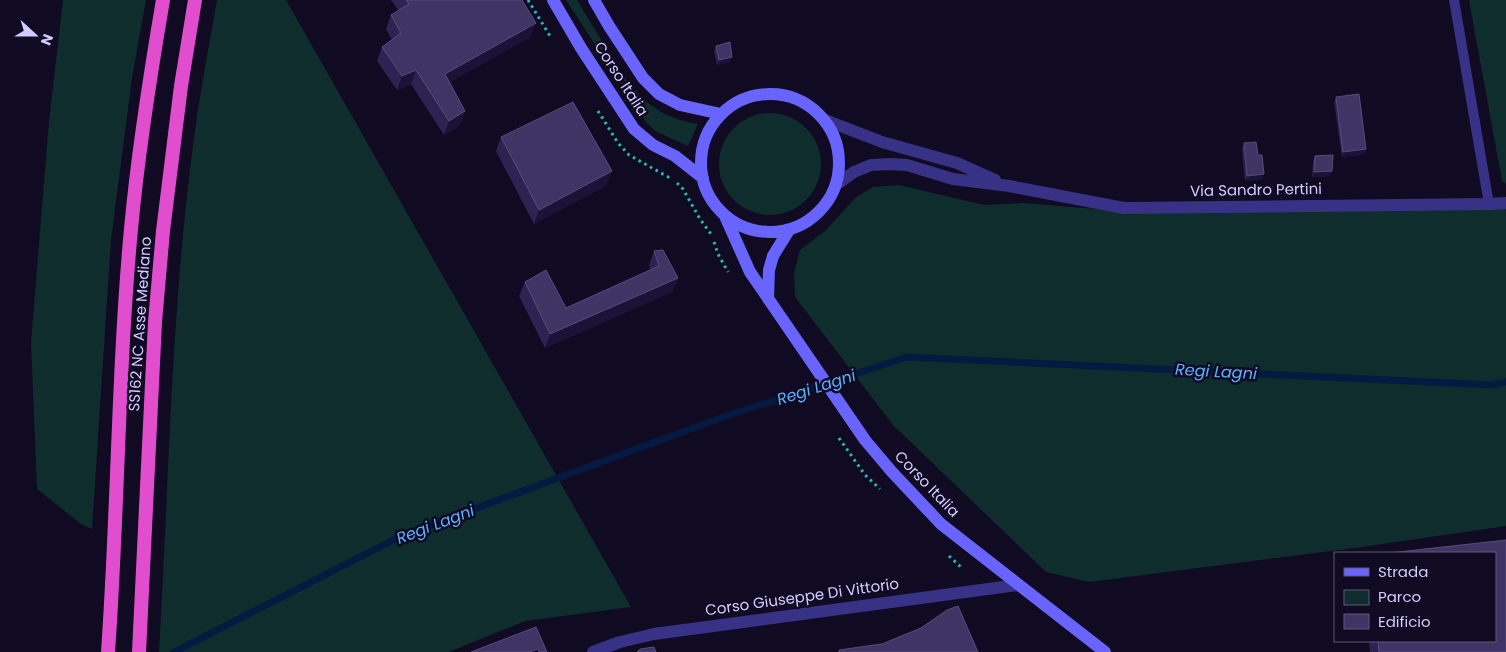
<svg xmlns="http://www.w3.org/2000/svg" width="1506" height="652" font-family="Poppins,sans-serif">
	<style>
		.green { fill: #0e2d2c }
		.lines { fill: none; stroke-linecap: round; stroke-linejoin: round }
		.stream { stroke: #051a41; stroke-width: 7 }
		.path { stroke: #23bcb6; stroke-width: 3; stroke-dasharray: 2.5 4; stroke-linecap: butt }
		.service { stroke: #373285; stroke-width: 10 }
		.minor { stroke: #373285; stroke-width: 12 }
		.secondary { stroke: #6a64ff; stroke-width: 12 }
		.trunk { stroke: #e04ece; stroke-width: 14 }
		.wall { fill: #2d2352 }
		.shaded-wall { fill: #1a1237 }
		.building { fill: #3e3565; stroke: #564d7d }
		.labels { text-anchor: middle; stroke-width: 5; stroke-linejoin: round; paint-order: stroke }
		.street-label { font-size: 15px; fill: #d3cdff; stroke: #100b22 }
		.water-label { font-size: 16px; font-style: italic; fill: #5bb0ff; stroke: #100b22 }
	</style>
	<rect width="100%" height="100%" fill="#100b22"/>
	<path class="green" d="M63,0H146L132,78L111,240L92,529L81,524L37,489L31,343L49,121Z
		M217,0H286L631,607L525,621L449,652H159C169,481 171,308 194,138C200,92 209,46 217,0Z
		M566,0H577C586,15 596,31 605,46C630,87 647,116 698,124L688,146L655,131L645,121Z
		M1469,0H1506V184L1502,181Z
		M719 164a51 51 0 1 1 102 0a51 51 0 1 1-102 0Z
		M899,185L984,205L1023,203L1120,211L1506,208V526L1362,547L1089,582L1046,572L893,425L795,297L794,273L800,250L826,230L855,198L873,187Z"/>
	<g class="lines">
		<path class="stream" d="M174,652L401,536L715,420L907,357L1492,385L1506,382"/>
		<path class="path" d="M528,0L550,36
			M598,111L618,143L629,155L670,178
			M677,183L683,189L700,219L711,234
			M714,242L718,254L728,272
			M839,438L865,475L880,489
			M949,556L962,568"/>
		<path class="service" d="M1454,0L1489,204"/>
		<path class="minor" d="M825,120L882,142L957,163L995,180
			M836,185L854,172L871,165L890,164L907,165L953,179L1009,186L1124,208L1489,204L1506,203
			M593,652L620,642L654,634L1018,585"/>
		<path class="secondary" d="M553,0L581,48L634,129L653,145L675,156L703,178
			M594,0L609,26L643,78L659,94L680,105L721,114
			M701 163a69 69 0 1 1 138 0a69 69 0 1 1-138 0Z
			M725,216L750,272L865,440L892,472L941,524L1105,652
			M768,299L769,270L773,256L789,230"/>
		<path class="trunk" d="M108,652C118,511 118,369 131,229C138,152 150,76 163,0
			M139,652L155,322L163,231L181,86L195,0"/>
	</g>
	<path class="wall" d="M391,0H522L530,37L450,82L465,111L460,125L444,135L411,84L397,90L377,61L382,47L392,40L386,29L391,15L399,11Z
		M716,46L730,62L717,65L714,51Z
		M1336,97L1366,149L1365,154L1342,157L1334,102Z
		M501,137L607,185L534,224L496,151Z
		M1244,143L1258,155L1264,174L1262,179L1245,181L1242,148Z
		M1315,156L1330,176L1312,177L1313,161Z
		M654,251L678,278L672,292L545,348L519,296L525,282L566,308L650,270L649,265Z
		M1369,641H1495L1506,652H1370Z"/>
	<path class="shaded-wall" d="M536,23L530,37L440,88L445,74Z
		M732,57L730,62L717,65L719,60Z
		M416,70L411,84L397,90L402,76Z
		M465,111L460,125L444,135L449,121Z
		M1366,149L1365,154L1342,157L1343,152Z
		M612,171L607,185L534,224L539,210Z
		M1332,171L1330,176L1312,177L1314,172Z
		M1264,174L1262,179L1245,181L1247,176Z
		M678,278L672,292L545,348L550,334Z"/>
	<path class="building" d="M406,0H522L536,23L445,74L465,111L449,121L416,70L402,76L382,47L401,33L391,15L409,4Z
		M730,42L732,57L719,60L716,46Z
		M1359,94L1366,149L1343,152L1336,97Z
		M573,102L612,171L539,210L501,137Z
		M1256,142L1258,155H1262L1264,174L1247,176L1244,143Z
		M1333,155L1332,171L1314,172L1315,156Z
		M663,250L678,278L550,334L525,282L546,270L566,308L659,266L654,251Z
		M1506,540V652H1379L1378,641H1495V553H1389Z
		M958,606L978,652H839V650L882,644L921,628L947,610Z
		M536,627L547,652H539L538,649L530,652H471Z
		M654,647L656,652H637L640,649Z"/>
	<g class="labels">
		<g class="street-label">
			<text transform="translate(621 79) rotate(57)" y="5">Corso Italia</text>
			<text transform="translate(1256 190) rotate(-1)" y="5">Via Sandro Pertini</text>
			<text transform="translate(140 324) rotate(-86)" y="5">SS162 NC Asse Mediano</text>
			<text transform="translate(927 484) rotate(46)" y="5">Corso Italia</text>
			<text transform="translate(802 597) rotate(-8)" y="5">Corso Giuseppe Di Vittorio</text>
		</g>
		<g class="water-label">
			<text transform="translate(1216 371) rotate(3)" y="6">Regi Lagni</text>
			<text transform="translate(816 387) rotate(-18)" y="6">Regi Lagni</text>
			<text transform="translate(435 524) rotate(-21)" y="6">Regi Lagni</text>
		</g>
	</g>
	<rect x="1334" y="552" width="162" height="90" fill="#100b22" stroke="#5e597a"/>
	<rect x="1344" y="568" width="25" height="8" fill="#6a64ff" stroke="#5e597a"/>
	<text x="1378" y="577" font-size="15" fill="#d3cdff">Strada</text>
	<rect x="1344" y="590" width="25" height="15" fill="#0e2d2c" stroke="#5e597a"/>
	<text x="1378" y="602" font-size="15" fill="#d3cdff">Parco</text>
	<rect x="1344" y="614" width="25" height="15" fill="#3e3565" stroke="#5e597a"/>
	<text x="1378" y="627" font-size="15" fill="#d3cdff">Edificio</text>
	<g transform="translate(35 35) rotate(111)" stroke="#100b22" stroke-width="4" paint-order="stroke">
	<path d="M0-4L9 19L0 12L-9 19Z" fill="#d3cdff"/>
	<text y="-8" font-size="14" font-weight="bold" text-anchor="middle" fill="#d3cdff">N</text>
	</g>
</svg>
